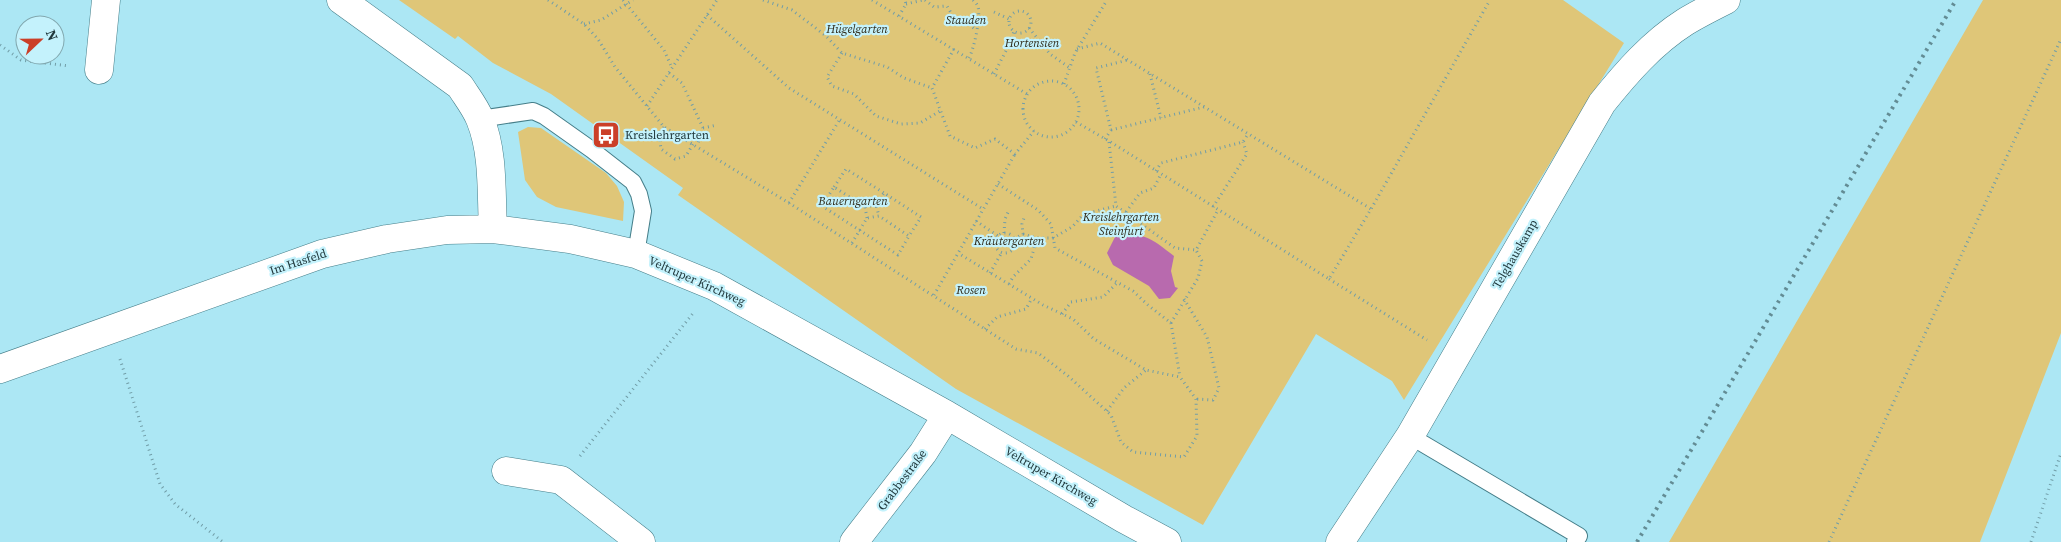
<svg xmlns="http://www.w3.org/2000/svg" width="2061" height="542" font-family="'Source Serif 4',serif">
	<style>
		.green { fill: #dfc678 }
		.water { fill: #b86aae }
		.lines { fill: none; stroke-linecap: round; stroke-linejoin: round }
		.lane-casing { stroke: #457e89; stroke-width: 18 }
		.street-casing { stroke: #457e89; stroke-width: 29 }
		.path { stroke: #719da7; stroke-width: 3; stroke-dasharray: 1 4; stroke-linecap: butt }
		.lane { stroke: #fff; stroke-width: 16 }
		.street { stroke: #fff; stroke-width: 28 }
		.rail { stroke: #638c94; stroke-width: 4; stroke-dasharray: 2.5 5; stroke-linecap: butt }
		.labels { text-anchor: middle; stroke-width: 4.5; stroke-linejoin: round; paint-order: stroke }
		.park-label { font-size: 12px; font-style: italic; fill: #2f2917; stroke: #c4f2fc }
		.poi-label { font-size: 12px; fill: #20383c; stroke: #c4f2fc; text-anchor: start }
		.street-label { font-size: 12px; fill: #20383c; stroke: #c4f2fc }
	</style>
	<rect width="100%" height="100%" fill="#ace7f4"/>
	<path class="green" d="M399,0H1563L1624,43L1404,400L1392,381L1316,334L1203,525L956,389L678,195L683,188L551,94L493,63L458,36L455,39Z
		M1983,0H2061V333L1980,542H1669Z
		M528,127L541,128L606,173L617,186L624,202L623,221L556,207L537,197L525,180L518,132Z"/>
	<path class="water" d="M1121,234C1148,234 1153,240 1174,256L1171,271L1175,287L1178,288L1170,298L1159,299L1149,286L1113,265L1107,253L1115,237Z"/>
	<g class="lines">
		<g class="lane-casing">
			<path id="lane" d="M480,119L533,111L544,116L592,150L633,182L639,194L643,211L636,254
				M1410,436L1579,536L1575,542"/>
		</g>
		<g class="street-casing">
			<path id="street" d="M341,0L460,86C467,97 475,107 480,119C494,153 491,194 493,229
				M99,70L106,0
				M0,369L322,254L387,239L447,230L493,229L570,239L636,254L714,286L947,415L1124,519L1167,542
				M506,471L561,480L641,542
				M854,542L923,453L947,415
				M1340,542L1410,436L1602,103C1626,73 1652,43 1685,22C1698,14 1712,7 1726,0"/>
		</g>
		<path class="path" d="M548,0L584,24L598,39L615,67L664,127L789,203L1016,349L1038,353L1067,375L1111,415L1121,442L1133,452L1184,457L1197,436L1196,399L1180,377L1146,370L1094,339L1073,319L1043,305L958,253
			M623,0L664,50L672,68
			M763,0L792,10L826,36L842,53L887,67L904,78L932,88
			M872,0L1027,94
			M925,0L934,7L947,6L954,18L964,20L976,30
			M906,4L923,0
			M1009 22a11 11 0 1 1 22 0a11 11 0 1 1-22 0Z
			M994,12L1009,19
			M707,15L789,88L983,209
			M899,16L906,4L905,0
			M584,24L601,20L633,0
			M1029,28L1050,54L1070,68
			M0,45L21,60L69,66
			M954,49L932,88L950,136L975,148L995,139L1015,154L1034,131
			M1077,49L1100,43L1371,209
			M842,53L827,77L832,86L854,94L876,116L901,124L920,123L940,111
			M969,58C974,49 981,17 978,7C977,4 975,2 973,0
			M669,73L682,83L703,128L697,146
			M994,74L1011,41L1014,31
			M1150,74L1161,118
			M1023 109a28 28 0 1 1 56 0a28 28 0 1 1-56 0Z
			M1064,84L1075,53L1107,0
			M647,106L717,0
			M1076,122L1109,141L1329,279L1371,209L1490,0
			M664,127L659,134L661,149L675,159L686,156L693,144
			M703,128L717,125
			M1111,130L1204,107
			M1105,139L1111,130L1096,68L1128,60
			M1109,142L1116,206L1175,248L1196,250L1218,210
			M1156,171L1161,163L1243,142L1248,134
			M998,184L1038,210L1051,224L1055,248L1133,291L1149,306L1171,323L1180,377
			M834,187L846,169L884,193
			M789,203L840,119
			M865,207L876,205
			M1213,207L1247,154L1243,142
			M1126,212L1140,193L1154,188L1161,174
			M867,218L865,207L834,187L822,206L898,255L909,236
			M976,221L998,236
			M1004,233L1005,219L1009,210
			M995 243a10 10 0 1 1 20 0a10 10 0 1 1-20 0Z
			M1023,234L1037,238H1053L1072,227L1084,214L1116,206
			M1014,239L1023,234L1022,224L1025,215
			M852,243L867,218L879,216L909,236L921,217L884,193L876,205L879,216
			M990,273L1002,252
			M1329,279L1427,340
			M1009,284L1013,277L1031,259L1037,238
			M934,295L1015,154
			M1184,299L1207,337L1219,388L1213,400L1196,399
			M1062,314L1071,302L1103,297L1118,282
			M1171,323L1198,278L1202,261L1196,250
			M985,329L997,317L1026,309L1032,298
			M120,359L160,484L175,504L223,542
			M1107,411L1124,388L1146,370
			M580,456L694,312
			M1829,542L2061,39
			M2031,542L2061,453"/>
		<use href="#lane" class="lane"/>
		<use href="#street" class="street"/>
		<path class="rail" d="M1637,542L1956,0"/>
	</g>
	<defs>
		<g id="bus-square" transform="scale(1.4375)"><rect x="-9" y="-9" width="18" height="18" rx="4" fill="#cb3f28" stroke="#c4f2fc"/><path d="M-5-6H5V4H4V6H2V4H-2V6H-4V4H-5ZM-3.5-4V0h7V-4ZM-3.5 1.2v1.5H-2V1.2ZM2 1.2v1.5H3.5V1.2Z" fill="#fff"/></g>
	</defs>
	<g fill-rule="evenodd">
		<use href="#bus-square" x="606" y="135"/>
	</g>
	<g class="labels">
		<g class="park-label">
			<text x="966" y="24">Stauden</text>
			<text x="857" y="33">Hügelgarten</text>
			<text x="1032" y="47">Hortensien</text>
			<text x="853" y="205">Bauerngarten</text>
			<text x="1121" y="221">Kreislehrgarten<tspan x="1121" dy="14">Steinfurt</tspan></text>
			<text x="1009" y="245">Kräutergarten</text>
			<text x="971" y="294">Rosen</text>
		</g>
		<g class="poi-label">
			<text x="625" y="139">Kreislehrgarten</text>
		</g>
		<g class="street-label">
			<text transform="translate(1515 254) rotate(-60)" y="4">Telghauskamp</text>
			<text transform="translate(298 262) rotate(-18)" y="4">Im Hasfeld</text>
			<text transform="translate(697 281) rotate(24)" y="4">Veltruper Kirchweg</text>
			<text transform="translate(1051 476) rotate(30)" y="4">Veltruper Kirchweg</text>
			<text transform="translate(902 480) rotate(-53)" y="4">Grabbestraße</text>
		</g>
	</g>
	<g transform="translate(40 40) rotate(68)"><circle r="24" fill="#c4f2fc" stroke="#82a8af"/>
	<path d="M0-4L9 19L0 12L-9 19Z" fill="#cb3f28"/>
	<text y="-8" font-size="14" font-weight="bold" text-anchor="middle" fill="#20383c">N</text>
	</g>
</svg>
